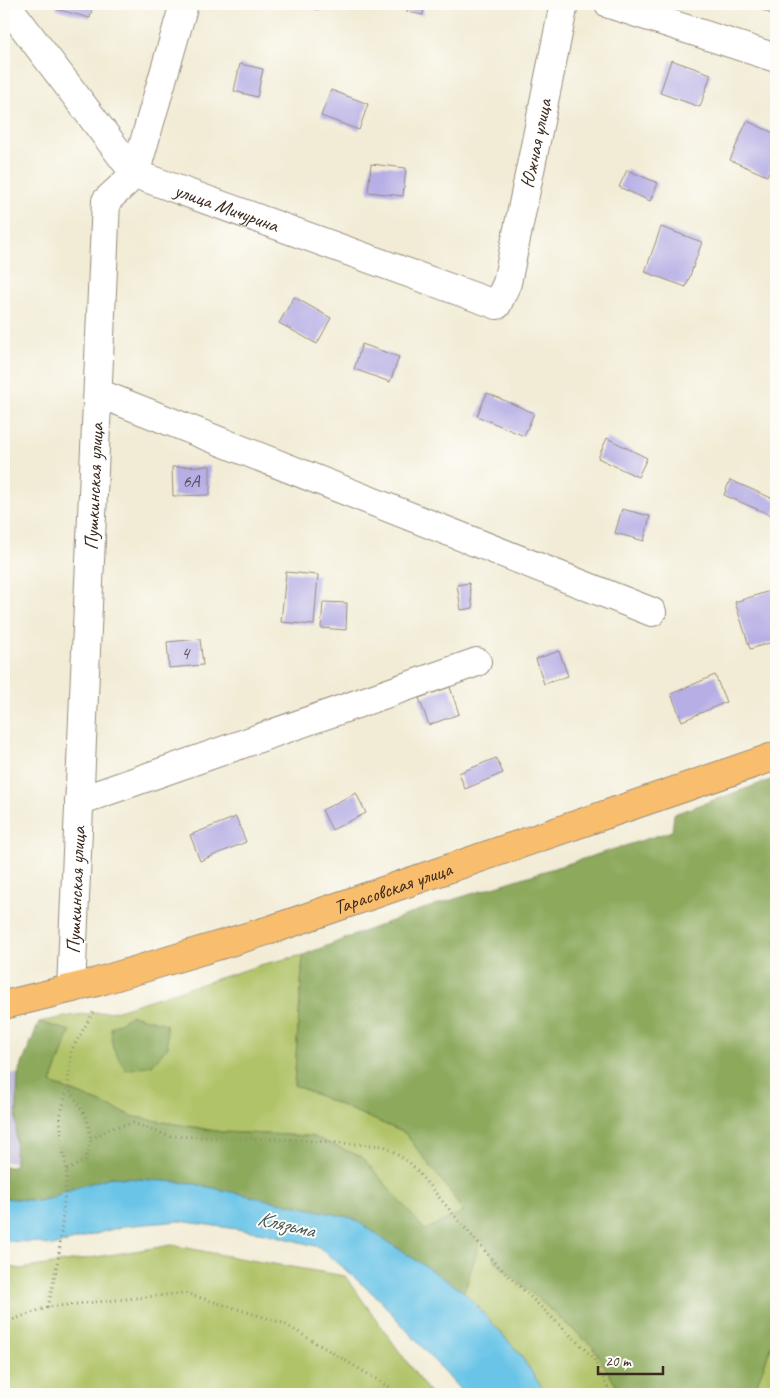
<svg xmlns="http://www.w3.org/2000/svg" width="780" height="1398" font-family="Caveat,sans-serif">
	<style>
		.industrial { fill: #c4c0db }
		.green { fill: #b0c367; stroke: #767642 }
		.forest { fill: #8ca95c; stroke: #646a3d }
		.water { fill: #69c4e7; stroke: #527782 }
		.building { fill: #b6aee5 }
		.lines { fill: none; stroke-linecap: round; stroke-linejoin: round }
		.minor-casing { stroke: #968b7a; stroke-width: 30 }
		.major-casing { stroke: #968b7a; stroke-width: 30 }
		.path { stroke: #968b7a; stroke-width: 3; stroke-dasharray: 1 4; stroke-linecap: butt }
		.minor { stroke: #fff; stroke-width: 28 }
		.major { stroke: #f9be6d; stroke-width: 28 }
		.labels { text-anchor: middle; stroke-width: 4; stroke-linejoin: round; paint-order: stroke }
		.number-label { font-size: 18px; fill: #5a4b50 }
		.street-label { font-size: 20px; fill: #3b2a1e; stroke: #fdfcf7 }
		.water-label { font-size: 21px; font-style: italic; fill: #49585a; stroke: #fdfcf7 }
	</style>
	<rect width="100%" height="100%" fill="#fdfcf7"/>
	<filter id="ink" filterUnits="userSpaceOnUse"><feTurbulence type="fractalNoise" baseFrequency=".02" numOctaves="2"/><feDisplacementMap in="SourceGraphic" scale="10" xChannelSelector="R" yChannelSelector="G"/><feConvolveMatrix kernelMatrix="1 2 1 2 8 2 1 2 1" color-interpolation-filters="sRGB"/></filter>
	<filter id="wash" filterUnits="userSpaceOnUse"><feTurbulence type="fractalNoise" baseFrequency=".0096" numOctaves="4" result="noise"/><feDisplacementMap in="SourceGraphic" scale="20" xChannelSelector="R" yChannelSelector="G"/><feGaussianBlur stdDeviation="1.12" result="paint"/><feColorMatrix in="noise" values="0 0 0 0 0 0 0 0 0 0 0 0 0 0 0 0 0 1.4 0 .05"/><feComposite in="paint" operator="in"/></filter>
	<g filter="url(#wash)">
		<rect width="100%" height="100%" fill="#f2ecd6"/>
		<path class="industrial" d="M4,1073L18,1074L15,1162H4Z"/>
		<path class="green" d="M303,955L294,1085L405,1133L452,1194L463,1212L424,1231L362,1157L311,1136L222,1132L135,1117L51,1083L70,1031L39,1022L75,1015L115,1011L264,964Z
			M481,1238L498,1264L594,1347L621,1394H546L519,1353L464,1292Z
			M172,1245L238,1258L345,1276L430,1394H4V1266L21,1269Z
			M776,1334V1394H753Z"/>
		<path class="forest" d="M776,778V1334L753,1394H621L593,1347L498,1264L481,1238L464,1292L352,1218L190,1183L111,1177L62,1192L55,1197L38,1201L4,1198V1167H14L15,1162L18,1074L39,1022L70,1031L51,1083L135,1117L222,1132L311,1136L362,1157L425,1230L463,1212L452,1194L405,1133L294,1085L303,955L417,911L672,831L674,814Z
			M132,1015L166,1024L168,1047L152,1065L126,1070L113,1049L111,1028Z"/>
		<path class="water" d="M111,1177L190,1183L352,1218L464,1292L519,1353L546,1394H464L378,1298L319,1247L265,1233L180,1221L124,1226L53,1246L33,1242L4,1241V1198L38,1201L55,1197L62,1192Z"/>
		<g id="blocks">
			<path class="building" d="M58,4H93L90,18L56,9Z
				M303,4H320L319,10L303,6Z
				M408,4H424L423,15L407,12Z
				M749,4H776V16Z
				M671,60L711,74L700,107L660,93Z
				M240,64L263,69L257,97L234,91Z
				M331,90L368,104L359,130L321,116Z
				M747,121L776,134V155L767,176L730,160Z
				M371,164L406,168L403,196L368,192Z
				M627,170L658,183L650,201L619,187Z
				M661,227L702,242L686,287L645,272Z
				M294,297L331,318L317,344L279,323Z
				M362,344L399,357L390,382L354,369Z
				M487,393L534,413L524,436L477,416Z
				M607,438L647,458L638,477L598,458Z
				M210,466V495L173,496L172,467Z
				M730,480L776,500V509L773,516L724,495Z
				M622,509L650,516L644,541L615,533Z
				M286,572L318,575L314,625L281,622Z
				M469,583L473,608L461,610L457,585Z
				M776,589V641L750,649L735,602Z
				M323,602L347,603L346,630L321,628Z
				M200,639L203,665L169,668L167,642Z
				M559,651L568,676L544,684L536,659Z
				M715,675L726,702L682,721L671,694Z
				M450,687L459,714L429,725L419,698Z
				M496,758L503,773L465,789L459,773Z
				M356,793L366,813L332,830L322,810Z
				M236,817L246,842L200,861L190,835Z"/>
		</g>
	</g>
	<g filter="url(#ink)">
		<use href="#blocks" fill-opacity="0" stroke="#968b7a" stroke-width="1"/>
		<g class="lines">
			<g class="minor-casing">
				<g id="minor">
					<path id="s1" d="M6,4L135,174L497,305L507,283L564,4"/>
					<path d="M609,4L776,58"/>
					<path d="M98,393L652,612"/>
					<path d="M79,801L477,662"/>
					<path id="s2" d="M71,988L106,201L135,174L184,4"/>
				</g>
			</g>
			<g class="major-casing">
				<g id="major">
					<path id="s3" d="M4,1005L97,982L273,929L776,756"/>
				</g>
			</g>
			<path class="path" d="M91,1139L111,1128L133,1123L169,1136L299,1140L384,1146L410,1163L494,1262L593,1357L611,1394
				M67,1170L85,1161L91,1139L87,1119L68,1086L71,1051L95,1009
				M48,1307L59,1255L67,1170L62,1145L60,1117L68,1086
				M4,1323L48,1307L185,1293L283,1323L401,1394"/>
			<use href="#minor" class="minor"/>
			<use href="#major" class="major"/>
		</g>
	</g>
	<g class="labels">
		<g class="number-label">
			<text x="191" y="487">6А</text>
			<text x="185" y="659">4</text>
		</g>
		<g class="street-label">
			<text dy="7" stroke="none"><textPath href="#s1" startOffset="765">Южная улица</textPath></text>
			<text dy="7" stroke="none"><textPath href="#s1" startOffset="311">улица Мичурина</textPath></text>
			<text dy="7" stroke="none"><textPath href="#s2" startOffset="502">Пушкинская улица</textPath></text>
			<text dy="7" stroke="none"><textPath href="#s3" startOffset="406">Тарасовская улица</textPath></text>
			<text dy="7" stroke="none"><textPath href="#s2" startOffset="98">Пушкинская улица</textPath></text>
		</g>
		<g class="water-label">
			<text transform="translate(286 1224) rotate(13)" y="7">Клязьма</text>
		</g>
	</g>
	<rect width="780" height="1398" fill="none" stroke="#fdfcf7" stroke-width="20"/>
	<path d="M598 1366v8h65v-8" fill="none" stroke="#3b2a1e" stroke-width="2.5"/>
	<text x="605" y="1366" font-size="15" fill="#3b2a1e" stroke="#fdfcf7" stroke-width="4" paint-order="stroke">20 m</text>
</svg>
